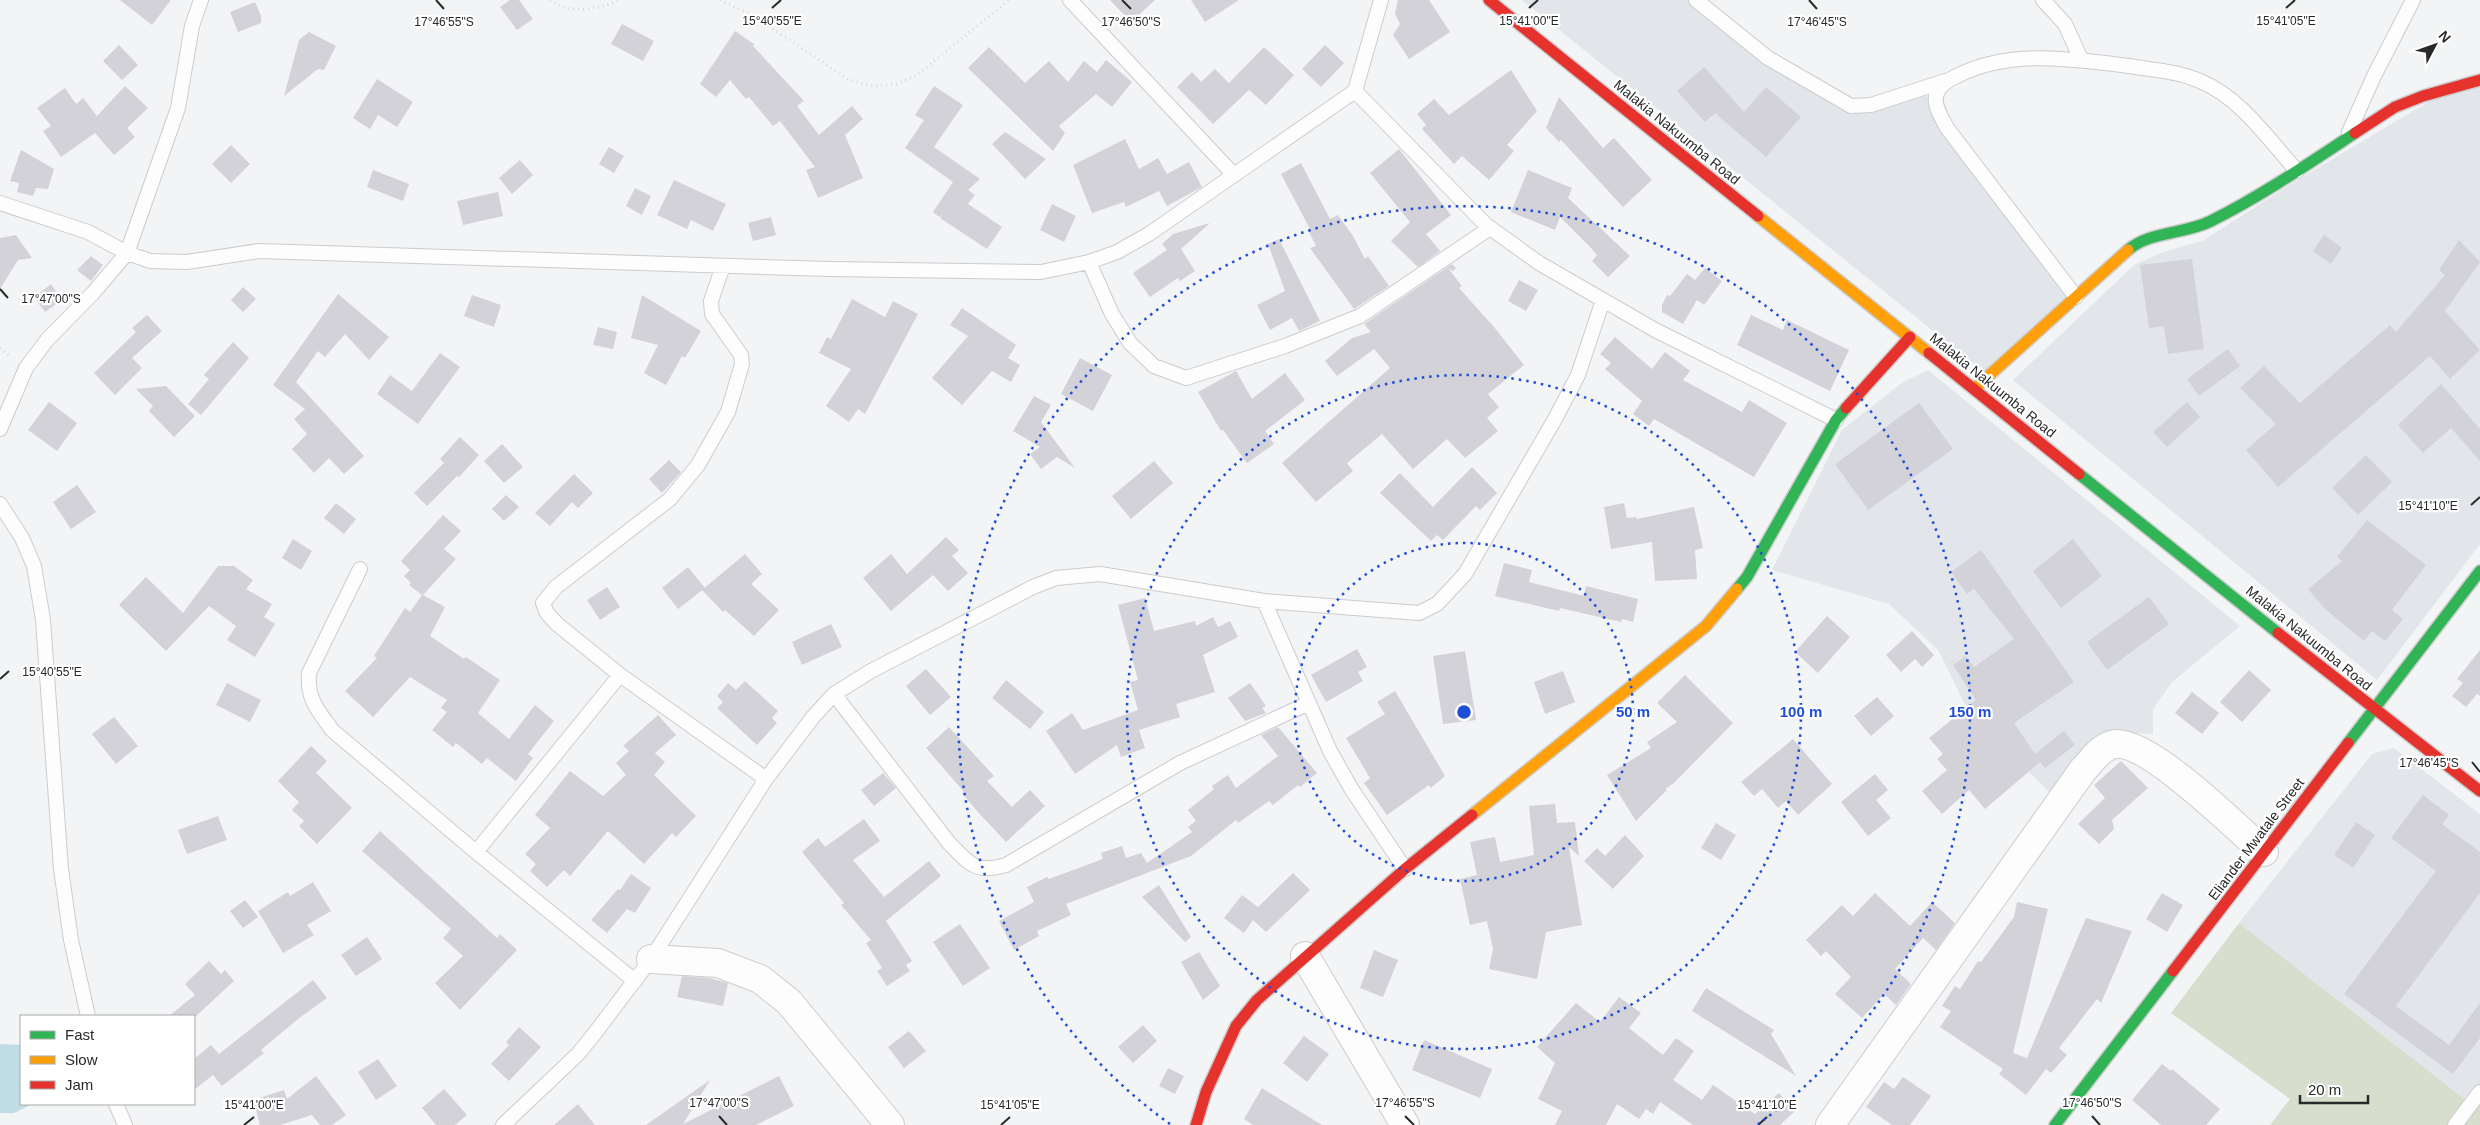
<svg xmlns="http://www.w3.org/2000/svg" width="2480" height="1125" font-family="Helvetica,sans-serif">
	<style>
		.built { fill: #e2e5ea }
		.green { fill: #d8dece }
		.water { fill: #c0dce5 }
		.building { fill: #d4d2d9 }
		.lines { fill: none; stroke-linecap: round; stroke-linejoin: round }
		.lane-casing { stroke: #cccccd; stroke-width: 16 }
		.street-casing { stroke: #cccccd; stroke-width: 30 }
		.fast-casing { stroke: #cccccd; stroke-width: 14 }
		.slow-casing { stroke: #cccccd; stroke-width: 14 }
		.jam-casing { stroke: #cccccd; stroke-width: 14 }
		.path { stroke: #d8d9d9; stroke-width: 3; stroke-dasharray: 1 4; stroke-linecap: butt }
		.lane { stroke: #fdfdfe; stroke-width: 14 }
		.street { stroke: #fdfdfe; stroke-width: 28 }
		.fast { stroke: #30b455; stroke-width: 11 }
		.slow { stroke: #ff9f0a; stroke-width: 11 }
		.jam { stroke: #e5322d; stroke-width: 11 }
		.ticks { fill: none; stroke: #282929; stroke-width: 2 }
		.ring { fill: none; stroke: #1d4ed8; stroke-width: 2.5; stroke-dasharray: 2.5 5 }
		.labels { text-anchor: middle; stroke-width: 4.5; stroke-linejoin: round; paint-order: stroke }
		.street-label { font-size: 14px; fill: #282929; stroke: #fff }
		.ticks-label { font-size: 12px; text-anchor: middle; fill: #282929; stroke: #fff; stroke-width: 4.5; stroke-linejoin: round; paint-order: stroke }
		.centre { fill: #1d4ed8; stroke: #fff; stroke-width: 2.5 }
		.ring-label { font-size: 15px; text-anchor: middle; font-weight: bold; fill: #1d4ed8; stroke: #fff; stroke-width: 4.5; stroke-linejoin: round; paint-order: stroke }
	</style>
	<rect width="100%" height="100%" fill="#f3f4f5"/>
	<path class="built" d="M1522,0H1696L1768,58L1851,106L1920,90L1936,105L2076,297L1988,375Z
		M2480,80V544L2377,680L2013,380L2134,265L2163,252L2202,241L2304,176L2457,85Z
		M1928,370L2240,626L2172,682L2153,709V734L2116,732L2053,796L1969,713L1939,651L1889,604L1772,570L1842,430L1903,382Z
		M2394,748L2480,814V1092L2471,1104L2239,923L2372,754Z"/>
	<path class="green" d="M2239,923L2471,1104L2480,1092V1125H2270L2290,1099L2171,1013Z"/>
	<path class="water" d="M0,1044L21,1045V1104H32L14,1113H0Z"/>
	<path class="building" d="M120,0H171L152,25Z
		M510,0H519L533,19L517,30L500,7Z
		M1110,0H1155L1131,22Z
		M1191,0H1239L1205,22Z
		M1398,0H1429L1450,32L1409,59L1393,35L1400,24L1395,14Z
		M255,2L261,16V23L238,32L230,12Z
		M622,24L654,41L643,61L611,44Z
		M735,31L754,44L753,46L804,101L797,106L819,135L852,106L863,119L845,135L863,178L818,198L806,170L815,167L780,121L773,126L749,97L746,99L730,80L716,97L700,84Z
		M309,32L336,46L324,70L318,69L284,96L299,40Z
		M119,45L138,65L122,80L103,61Z
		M1325,45L1344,63L1321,87L1302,69Z
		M989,47L1025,83L1049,61L1068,82L1084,61L1097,72L1106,60L1132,82L1112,107L1096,94L1059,126L1065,133L1053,151L968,68Z
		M1264,47L1294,75L1266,105L1249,90L1213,124L1177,87L1192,72L1201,82L1215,69L1229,83Z
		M1704,67L1744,112L1766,87L1801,117L1766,157L1715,113L1705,122L1677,91Z
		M1511,70L1537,111L1507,145L1514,151L1489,180L1462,156L1454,164L1422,129L1426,125L1417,114L1434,99L1449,115Z
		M377,79L413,102L397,127L378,115L370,129L353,118Z
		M125,86L148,108L127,128L135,137L114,155L95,133L61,157L43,131L51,126L37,108L65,88L76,104L83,98L97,116Z
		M934,86L963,105L934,147L980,179L968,190L975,195L968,204L1002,227L987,249L940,218L942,215L939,217L933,212L953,182L905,148L924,120L915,115Z
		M1559,97L1603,148L1614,138L1652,180L1623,207L1561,140L1559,142L1546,128Z
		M1005,132L1046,159L1025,179L992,144Z
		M1125,139L1139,169L1158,158L1167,174L1189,162L1202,187L1167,206L1159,191L1126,207L1124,202L1092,213L1073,165Z
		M231,145L250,164L231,183L212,164Z
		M609,147L624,156L614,173L599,164Z
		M1399,149L1451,215L1426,234L1440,251L1418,267L1391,241L1410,222L1370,173Z
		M21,150L54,169L48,189L36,188L33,196L17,192L19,183L10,181Z
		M520,160L533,175L512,194L499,178Z
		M1301,163L1330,219L1338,215L1353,236L1365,259L1368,256L1389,286L1354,309L1310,248L1316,246L1308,230L1310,229L1281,174Z
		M373,170L409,184L403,201L367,187Z
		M1528,170L1572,188L1568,198L1630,256L1608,277L1592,261L1597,255L1591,248L1560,217L1555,230L1511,212Z
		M674,180L726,204L713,231L691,220L687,229L657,215Z
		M635,188L651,196L642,215L626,206Z
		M498,192L503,216L463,225L457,201Z
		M1052,204L1076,216L1064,242L1040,230Z
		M771,217L776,235L753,241L748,223Z
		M1210,223L1181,249L1195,271L1180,281L1178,278L1150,297L1133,273L1167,250L1162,244L1173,234Z
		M16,235L32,258L18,260L0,289V238Z
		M2324,235L2342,248L2331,264L2313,251Z
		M1279,239L1320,321L1299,331L1292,318L1270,330L1257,305L1285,291L1268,244Z
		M2459,240L2480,262L2445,311L2480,350L2450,379L2430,356L2278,487L2246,450L2276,424L2240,388L2264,366L2300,403L2390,325L2396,332L2445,275L2439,270Z
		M91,256L103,265L91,281L77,270Z
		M2192,259L2204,349L2168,354L2164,326L2149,328L2140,265Z
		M1452,264L1456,268L1453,271L1448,268L1462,286L1459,288L1494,327L1524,365L1488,394L1499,407L1487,418L1498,431L1465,458L1447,439L1413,469L1382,434L1347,463L1353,471L1316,502L1282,463L1390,368L1374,349L1337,376L1325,361L1352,338L1371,332L1364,324Z
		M1705,268L1722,281L1704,305L1697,300L1683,324L1662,312V305L1667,295L1670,296L1687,274L1695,280Z
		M1519,280L1538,290L1526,311L1508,301Z
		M51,284L62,300L45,312L34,297Z
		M243,287L256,299L243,312L231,300Z
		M338,294L389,337L369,360L345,334L325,357L318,351L296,382L364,456L344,474L329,458L314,473L292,449L307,434L294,419L305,409L273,385Z
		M472,295L501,305L494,327L464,316Z
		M642,295L701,331L685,358L682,356L666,385L644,373L658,345L631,338Z
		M852,299L885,317L893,301L918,314L865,414L858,409L849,422L826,406L851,369L819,353L827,337L831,339Z
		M962,308L1016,345L1008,358L1020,365L1011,382L992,371L962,405L932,378L968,336L950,325Z
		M147,315L162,331L132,358L142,368L115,395L94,373L136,332L132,328Z
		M1751,315L1783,330L1787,320L1849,350L1830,391L1737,345Z
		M598,327L617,332L613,349L593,345Z
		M1615,337L1652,369L1665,352L1690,371L1683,380L1742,412L1749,400L1787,423L1754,477L1654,419L1649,426L1633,414L1642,401L1605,369L1611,363L1600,354Z
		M233,342L249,358L201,415L188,404L209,379L204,375Z
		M2228,349L2240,366L2199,396L2187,379Z
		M440,353L460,367L418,424L377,394L390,375L412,391Z
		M1080,358L1112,375L1093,411L1061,394Z
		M1236,371L1252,399L1285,373L1305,400L1265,431L1274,444L1247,463L1223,430L1221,431L1198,392Z
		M2441,384L2480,429V461L2451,428L2423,453L2398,425Z
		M166,386L195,416L174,437L149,411L153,406L136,389Z
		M1034,396L1051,405L1041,422L1075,468L1057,457L1041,469L1030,454L1040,447L1013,431Z
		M49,402L77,423L57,451L28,430Z
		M2187,402L2200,417L2167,447L2153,432Z
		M1919,403L1953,449L1868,510L1835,464Z
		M460,437L479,455L459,477L457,476L427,506L414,493L444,463L440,459Z
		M502,444L523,467L504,483L484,461Z
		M2366,455L2392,482L2358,515L2332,488Z
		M669,460L681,472L662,493L649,479Z
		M1154,461L1173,483L1131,519L1112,496Z
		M1472,467L1497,493L1480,510L1476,506L1443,540L1437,535L1431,541L1380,493L1400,473L1433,507Z
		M574,474L593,493L578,508L572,502L550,526L535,513Z
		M77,485L96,512L71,529L53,502Z
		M506,495L519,507L504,521L492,509Z
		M336,503L356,519L344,534L324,518Z
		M1624,503L1627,518L1636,517L1637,519L1694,507L1703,548L1695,550L1697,579L1655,581L1652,542L1611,549L1604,507Z
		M443,515L461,531L444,549L456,559L423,595L445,607L430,636L464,659L466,657L500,680L478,713L509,739L535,705L554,721L528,754L533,758L516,781L487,758L482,764L456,743L453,747L432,730L447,712L441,708L447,700L410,677L373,717L345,691L377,658L374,656L405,608L410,612L422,595L409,585L411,583L404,576L410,570L401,561Z
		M2367,520L2426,565L2392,610L2403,619L2385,641L2372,631L2364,641L2325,609L2308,589L2342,561L2337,557Z
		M946,537L959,550L952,556L968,573L948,591L933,575L891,611L863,578L891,554L907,574Z
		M293,539L312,551L301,570L282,558Z
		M2073,539L2102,576L2061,608L2033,571Z
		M1981,550L2074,682L2014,723L2035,754L2064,731L2075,745L2045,768L2040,762L1985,809L1969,790L1942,814L1922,791L1947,770L1937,759L1943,754L1929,738L1976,700L1953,665L1966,656L1974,667L2014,639L1974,589L1967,594L1951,572Z
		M745,554L762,574L751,584L779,610L754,636L725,610L723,612L702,590Z
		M1504,563L1532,570L1529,582L1584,596L1586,586L1638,599L1633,622L1622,619L1621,622L1560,608L1559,611L1495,596Z
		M218,566H234L253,580L246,589L272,604L264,617L275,624L255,657L227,640L236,626L209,606L166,651L119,605L146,577L183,613Z
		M688,567L705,588L678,609L662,588Z
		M607,587L620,607L600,620L587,600Z
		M2149,597L2169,624L2107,670L2087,642Z
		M1145,598L1154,631L1195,621L1196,626L1213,617L1218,627L1230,621L1238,637L1203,655L1215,692L1176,704L1180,717L1139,730L1145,748L1121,757L1117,745L1075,774L1046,731L1072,713L1083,730L1138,710L1130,682L1138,680L1118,605Z
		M1827,616L1850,637L1818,673L1795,652Z
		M831,624L842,647L802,665L792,642Z
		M1912,631L1934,655L1922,667L1915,659L1901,672L1886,655Z
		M1357,649L1367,667L1358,672L1363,681L1326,702L1311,675Z
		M2480,650V696L2477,694L2466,707L2452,696L2463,683L2457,679Z
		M1465,651L1476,720L1443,724L1433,656Z
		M926,669L951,697L930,715L906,686Z
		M2249,670L2271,690L2242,722L2220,702Z
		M1563,671L1575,702L1545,714L1534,682Z
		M1685,675L1733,723L1674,783L1665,789L1667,790L1636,821L1607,775L1651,748L1647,742L1677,722L1657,703Z
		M1006,680L1044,712L1030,729L992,698Z
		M745,681L778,711L772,718L777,723L757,745L717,708L723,702L717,696L728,683L736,690Z
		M227,683L261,700L250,722L216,705Z
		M1250,683L1266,706L1262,708L1266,713L1245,721L1228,698Z
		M1395,691L1445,776L1431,788L1429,785L1387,815L1364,783L1370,778L1346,738L1385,714L1377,702Z
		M2192,692L2219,713L2202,734L2175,713Z
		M1877,697L1894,716L1871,736L1854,716Z
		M658,715L676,735L655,753L665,762L654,775L696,816L676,837L672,833L644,864L608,831L570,876L564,870L547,887L530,871L536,864L525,854L550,828L535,815L570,771L603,796L626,775L616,763L629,751L623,746Z
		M114,717L138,746L116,764L92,734Z
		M949,727L994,776L987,781L1012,807L1030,790L1045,806L1006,842L977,811L962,793L964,792L926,748Z
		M1278,727L1317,773L1300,787L1298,785L1273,805L1269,801L1238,823L1236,820L1191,856L1066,904L1071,915L1037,931L1039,936L1014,950L999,921L1034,902L1027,887L1047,877L1049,879L1103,859L1101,853L1122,846L1126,858L1141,853L1147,863L1192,832L1188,827L1196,821L1188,810L1214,789L1212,786L1228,775L1236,788L1278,756L1261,735Z
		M1793,739L1832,784L1798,815L1786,801L1778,808L1762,789L1754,796L1741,782Z
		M311,746L327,761L316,773L352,808L317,844L299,826L304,821L292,810L299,802L278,781Z
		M2121,761L2148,788L2112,820L2114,829L2099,844L2078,824L2105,798L2094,785Z
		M883,773L896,788L874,806L861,790Z
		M1875,774L1888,790L1876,800L1891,818L1868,836L1841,802Z
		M2423,795L2449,815L2442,824L2480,852V893L2396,1006L2449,1045L2480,1003V1038L2453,1074L2344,994L2436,871L2391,838Z
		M1555,804L1557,823L1575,822L1579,856L1569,847L1582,925L1546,932L1537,979L1489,969L1493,949L1487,921L1470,925L1460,879L1477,875L1470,842L1495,837L1500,862L1534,855L1529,806Z
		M218,816L227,840L187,854L178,830Z
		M864,819L880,841L853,860L884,897L929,861L941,876L886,921L912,961L906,965L910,971L887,986L877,971L882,968L866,943L871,940L841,905L844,903L802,852L818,838L825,847Z
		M2356,822L2375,835L2353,868L2334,855Z
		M1716,823L1736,835L1721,860L1701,848Z
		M380,831L497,938L500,934L517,950L460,1010L435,983L463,956L443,938L451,929L362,851Z
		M1625,835L1644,856L1613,889L1584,861L1597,848L1605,856Z
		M1293,873L1310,890L1266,932L1253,920L1244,933L1224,918L1242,895L1258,907Z
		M631,874L651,888L635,913L627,909L607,933L591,920L618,889L620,890Z
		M313,882L331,911L307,925L314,935L283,953L258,911L288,892L290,896Z
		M1159,885L1191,937L1185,942L1142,897Z
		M1875,893L1910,926L1932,902L1955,923L1936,950L1923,938L1895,969L1911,984L1896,1005L1884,994L1862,1018L1835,994L1851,977L1826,951L1821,956L1806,940L1842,905L1853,916Z
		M2162,893L2183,905L2167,932L2146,919Z
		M245,900L258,917L243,928L230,911Z
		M2017,902L2048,909L2013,1053L2027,1058L2086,918L2132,931L2101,1003L2097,999L2059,1048L2067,1055L2051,1073L2046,1069L2026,1095L1999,1074L2003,1069L1940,1027L1951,1011L1942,1006L1955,986L1960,989L1978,961L1981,962L2014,917Z
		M960,924L990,968L963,986L933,942Z
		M367,937L382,959L356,976L341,955Z
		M1374,950L1398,960L1383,997L1360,988Z
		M1199,952L1220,986L1203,1000L1181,962Z
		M209,961L221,974L225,970L234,981L196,1016H169L195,995L185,984Z
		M682,976L709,978L728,983L723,1006L677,997Z
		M313,980L327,998L298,1019L261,1050L264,1053L222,1086L213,1075L194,1090V1059L211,1045L219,1054Z
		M1706,988L1774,1030L1771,1034L1796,1076L1692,1011Z
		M1619,997L1641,1013L1629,1028L1663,1055L1676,1038L1694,1051L1673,1080L1702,1100L1713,1085L1755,1114L1779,1093L1795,1111L1780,1125H1693L1660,1102L1653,1114L1646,1109L1639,1119L1617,1104L1606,1125H1555L1562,1111L1538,1099L1555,1063L1537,1047L1576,1003L1600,1022Z
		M1143,1025L1157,1041L1133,1063L1118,1047Z
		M519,1027L541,1047L509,1081L491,1064L509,1045L506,1042Z
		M909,1031L926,1051L904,1068L888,1047Z
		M1304,1036L1329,1054L1307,1082L1283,1063Z
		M1424,1040L1492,1069L1480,1098L1412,1070Z
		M378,1059L397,1086L376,1100L358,1072Z
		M2162,1064L2171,1071L2172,1069L2220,1109L2206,1125H2161L2132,1100Z
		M1168,1068L1184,1076L1175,1094L1159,1086Z
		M316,1076L346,1115L332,1125H320L312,1115L280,1125H260L253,1100L284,1090L287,1099Z
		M779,1076L794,1106L756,1125H646L710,1080L683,1124Z
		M1903,1077L1931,1096L1910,1125H1892L1866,1107L1884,1082L1894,1089Z
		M1262,1088L1281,1100L1322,1125H1253L1244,1119Z
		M444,1089L467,1115L455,1125H436L422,1108Z
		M578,1104L595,1125H554Z"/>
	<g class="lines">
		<g class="lane-casing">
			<path id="lane" d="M1070,0L1234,175
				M1696,0L1768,58L1851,106L1871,105L1945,81
				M2043,0L2065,24L2081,59
				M1355,91L1486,225L1539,263L1655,330L1836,420
				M2349,132L2374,76L2413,0
				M0,203L88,232L127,253L150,261L187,262L259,251L829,269L1041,272L1089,262L1117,252L1149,234L1355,91L1381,0
				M1089,262L1112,314L1130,343L1154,366L1186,378L1285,346L1360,316L1490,228
				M723,266L711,301L712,314L741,355L742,364L728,412L698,465L670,499L556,587L543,603L547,613L557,624L620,675L766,779
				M2076,297L1947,128C1942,118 1932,104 1937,93C1940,85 1950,79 1957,76C2009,49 2073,59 2129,66C2153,70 2177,71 2200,81C2240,97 2269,140 2297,171
				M0,429L26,368L47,340L93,293L127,253L178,108L192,26L201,0
				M0,504L22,538L34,566L43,620L61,869L71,940L88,1016
				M360,569L309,673C307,699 317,709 332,730L476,852L635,981
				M1264,601L1330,751L1352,790L1405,869
				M834,694L949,843C970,864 975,874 1006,865L1180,763L1309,703
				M476,852L620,675
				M116,1104L125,1125
				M503,1125L578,1054L595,1033L651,959L766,779L813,717L834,694L871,671L1033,587L1056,578L1100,574L1264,601L1419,613L1437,604L1465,574L1555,419L1578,375L1603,300
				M2455,1125L2480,1092"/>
		</g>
		<g class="street-casing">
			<path id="street" d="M1305,956L1405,1125
				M651,959L718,963L760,979L789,1002L890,1125
				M1830,1125L2083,770C2091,762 2101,746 2115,744C2149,740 2237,828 2264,852"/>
		</g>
		<g class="fast-casing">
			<path id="fast" d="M2128,250C2150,231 2186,234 2211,221C2261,196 2308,164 2355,133
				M2079,474L2278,633
				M1737,589L1747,577L1836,420L1846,408
				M2348,743L2480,571
				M2055,1125L2173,971"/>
		</g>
		<g class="slow-casing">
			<path id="slow" d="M1758,216L1929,353
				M1974,389L2128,250
				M1472,815L1706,626L1737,589"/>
		</g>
		<g class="jam-casing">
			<path id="jam" d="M1489,0L1758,216
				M2355,133L2395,107L2423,96L2480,80
				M1929,353L2079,474
				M1846,408L1910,337
				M2278,633L2480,791
				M2173,971L2348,743
				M1196,1125L1206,1092L1236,1026L1257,1000L1405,869L1472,815"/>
		</g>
		<path class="path" d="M550,0C573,16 597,9 620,0
			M720,0L754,16L849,80L874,86L897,84L917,75L1009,0
			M0,348L11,357"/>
		<use href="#lane" class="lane"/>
		<use href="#street" class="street"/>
		<use href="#fast" class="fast"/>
		<use href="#slow" class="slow"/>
		<use href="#jam" class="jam"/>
	</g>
	<path class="ticks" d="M436,0L444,9M1122,0L1131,9M1809,0L1817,9M772,8L781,0M1529,8L1538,0M2286,8L2295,0M0,289L8,298M2471,505L2480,497M0,679L9,671M2472,762L2480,772M719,1116L727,1125M1405,1116L1414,1125M2092,1116L2100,1125M244,1125L254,1117M1001,1125L1010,1117M1758,1125L1767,1117"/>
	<g class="ring">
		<circle cx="1464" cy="712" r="169"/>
		<circle cx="1464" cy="712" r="337"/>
		<path d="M1170 1124A506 506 0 1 1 1758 1124"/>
	</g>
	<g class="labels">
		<g class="street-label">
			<text transform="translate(1677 132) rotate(39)" y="5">Malakia Nakuumba Road</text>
			<text transform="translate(1993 385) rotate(39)" y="5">Malakia Nakuumba Road</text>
			<text transform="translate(2309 638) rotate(39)" y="5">Malakia Nakuumba Road</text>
			<text transform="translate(2256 839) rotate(-53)" y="5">Eliander Mwatale Street</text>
		</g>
	</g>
	<g class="ticks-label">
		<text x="772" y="25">15°40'55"E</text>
		<text x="1529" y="25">15°41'00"E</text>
		<text x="2286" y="25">15°41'05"E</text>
		<text x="1817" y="26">17°46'45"S</text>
		<text x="444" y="26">17°46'55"S</text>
		<text x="1131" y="26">17°46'50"S</text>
		<text x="51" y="303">17°47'00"S</text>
		<text x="2428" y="510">15°41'10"E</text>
		<text x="52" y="676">15°40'55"E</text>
		<text x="2429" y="767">17°46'45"S</text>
		<text x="719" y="1107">17°47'00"S</text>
		<text x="1405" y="1107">17°46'55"S</text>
		<text x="2092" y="1107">17°46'50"S</text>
		<text x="254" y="1109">15°41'00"E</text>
		<text x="1010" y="1109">15°41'05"E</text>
		<text x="1767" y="1109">15°41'10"E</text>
	</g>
	<circle cx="1464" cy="712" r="8" class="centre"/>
	<g class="ring-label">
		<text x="1633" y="717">50 m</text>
		<text x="1801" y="717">100 m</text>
		<text x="1970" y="717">150 m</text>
	</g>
	<rect x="20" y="1015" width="175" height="90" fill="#ffffff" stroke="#a9a9a9"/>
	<rect x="30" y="1031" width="25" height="8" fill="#30b455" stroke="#a9a9a9"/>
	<text x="65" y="1040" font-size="15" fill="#282929">Fast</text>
	<rect x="30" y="1056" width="25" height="8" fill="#ff9f0a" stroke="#a9a9a9"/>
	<text x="65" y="1065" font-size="15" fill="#282929">Slow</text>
	<rect x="30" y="1081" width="25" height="8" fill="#e5322d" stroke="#a9a9a9"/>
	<text x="65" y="1090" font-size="15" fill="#282929">Jam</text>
	<g transform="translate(2435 45) rotate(49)" stroke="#ffffff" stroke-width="4" paint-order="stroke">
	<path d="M0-4L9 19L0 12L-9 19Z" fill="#282929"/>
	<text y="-8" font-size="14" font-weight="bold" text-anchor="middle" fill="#282929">N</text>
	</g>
	<path d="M2300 1095v8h68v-8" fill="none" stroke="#282929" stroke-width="2.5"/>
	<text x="2308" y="1095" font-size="15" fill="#282929" stroke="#ffffff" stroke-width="4" paint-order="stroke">20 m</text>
</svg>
